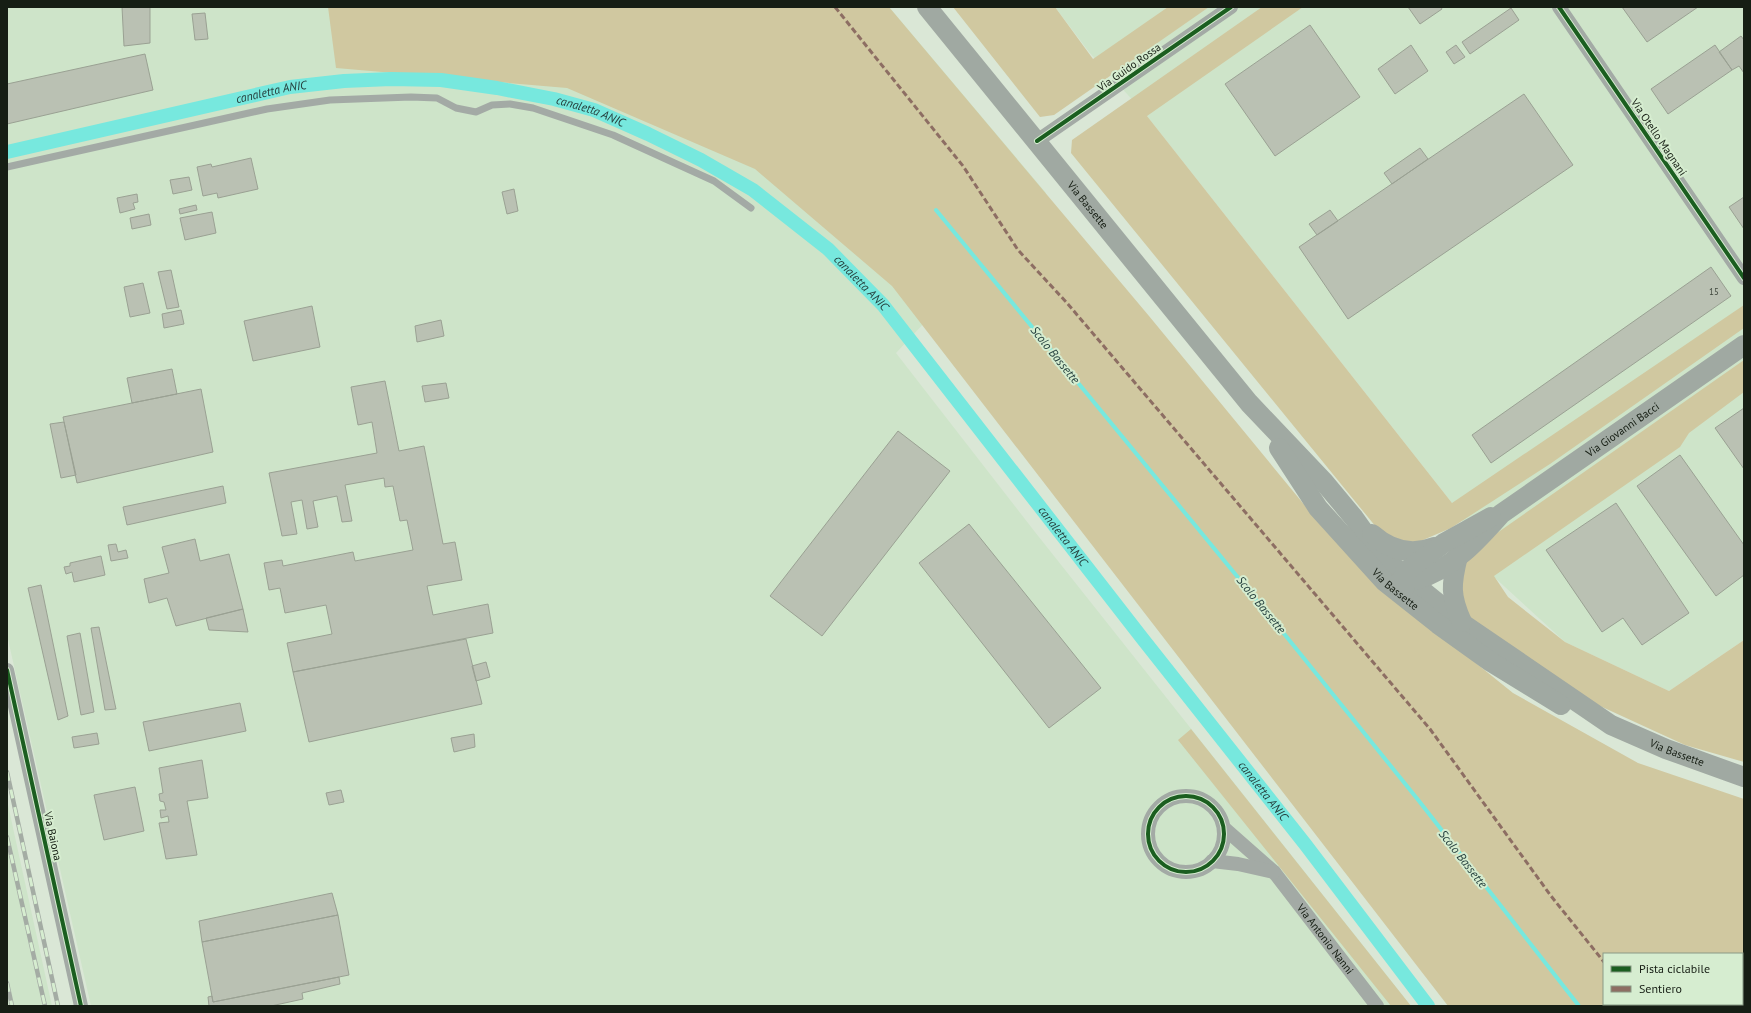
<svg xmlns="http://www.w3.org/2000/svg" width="1751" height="1013" font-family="'PT Sans',sans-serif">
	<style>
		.built { fill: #cee4c9 }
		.green { fill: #d0c8a0; fill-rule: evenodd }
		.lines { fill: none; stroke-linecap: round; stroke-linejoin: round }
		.stream { stroke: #77e8de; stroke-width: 4 }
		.canal { stroke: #77e8de; stroke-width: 14 }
		.building { fill: #bac1b3; stroke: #9aa193 }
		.service { stroke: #a3aaa5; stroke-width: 7 }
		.minor { stroke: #a3aaa5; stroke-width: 14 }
		.secondary { stroke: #a0a9a2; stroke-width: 20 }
		.rail-casing { stroke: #a4aca4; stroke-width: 4.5 }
		.rail { stroke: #d6edd0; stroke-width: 3; stroke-dasharray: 9; stroke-linecap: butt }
		.quiet { stroke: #8d6e63; stroke-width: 3; stroke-dasharray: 6 3; stroke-linecap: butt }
		.cycleway-casing { stroke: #d6edd0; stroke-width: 6 }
		.cycleway { stroke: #1b5e20; stroke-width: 4 }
		.labels { text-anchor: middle; stroke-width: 4; stroke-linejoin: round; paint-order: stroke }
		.number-label { font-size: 9px; fill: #3f473c }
		.street-label { font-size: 11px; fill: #161e14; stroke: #d6edd0 }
		.water-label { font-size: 12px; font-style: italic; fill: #253f3d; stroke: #d6edd0 }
	</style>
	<rect width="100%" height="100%" fill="#dae7d6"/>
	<path class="built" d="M7,7H889L1046,193L896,353L1035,532L1411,1006H91L7,635Z
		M1055,7H1744V640L1669,691L1565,642L1493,576L1452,503L1147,116L1089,52Z
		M7,800L15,837L52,1006H7Z"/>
	<path class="green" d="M328,7H889L1149,316L1325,530L1374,581L1513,693L1638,763L1744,799V1006H1448L892,286L755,169L567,88L336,68ZM1604,954H1742V1004H1604Z
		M953,7H1055L1093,59L1168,7H1209L1054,115L1040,117Z
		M1262,7H1303L1147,116L1452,503L1744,305V328L1550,464L1451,528L1416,543L1385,538L1071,153L1072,140Z
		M1744,360V392L1689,433L1680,447L1494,576L1508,597L1565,642L1669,691L1744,640V762L1685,745L1600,706L1492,639L1466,614L1459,577L1466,561L1497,533Z
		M1191,729L1411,1006H1391L1178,740Z"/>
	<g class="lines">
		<path class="stream" d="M936,210L1273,620L1419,801L1579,1006"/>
		<path class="canal" id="s1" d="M7,152L290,87L344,81L391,79L441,80L497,88L554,99L594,110L648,134L701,160L753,190L828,249L883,305L1142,638L1305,844L1428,1006"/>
	</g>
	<path class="building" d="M122,7H150V43L124,46Z
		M1408,7H1441L1442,9L1420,24Z
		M1622,7H1698L1647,42Z
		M1511,8L1519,20L1470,54L1462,42Z
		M205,13L208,39L195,40L192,14Z
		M1310,25L1360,97L1275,156L1225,84Z
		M1741,36L1744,40V73L1739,66L1732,70L1719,52Z
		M1411,45L1428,71L1395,94L1378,69Z
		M1456,45L1465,57L1454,64L1446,52Z
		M1715,45L1732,70L1668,114L1651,89Z
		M145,54L153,90L7,124V84Z
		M1524,94L1573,165L1348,319L1299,247Z
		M1420,148L1428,159L1392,184L1384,173Z
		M251,158L258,189L218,198L217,193L203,196L197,167L211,164L212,167Z
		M189,177L192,190L173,194L170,180Z
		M514,189L518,211L507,214L502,192Z
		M137,194L138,202L133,203L135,209L120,213L117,198Z
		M1744,197V229L1729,207Z
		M196,205L197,210L180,214L179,209Z
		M1330,210L1338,221L1317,235L1309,224Z
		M212,212L216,233L185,240L180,218Z
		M149,214L151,225L132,229L130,218Z
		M1711,267L1731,296L1491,463L1472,435Z
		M171,270L179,307L167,309L158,272Z
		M143,283L150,313L130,317L124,287Z
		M312,306L320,347L253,361L244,321Z
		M181,310L184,324L164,328L162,314Z
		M441,320L444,336L417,342L415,326Z
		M172,369L177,394L132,403L127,378Z
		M385,381L399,451L424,446L443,544L455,542L462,580L427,586L433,615L488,604L493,633L293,672L287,643L332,634L326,605L285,613L280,588L269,590L264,563L282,560L283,566L353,552L355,561L413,550L407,520L400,521L393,486L385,487L384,478L345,485L352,521L342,522L337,496L313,501L318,527L307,529L302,500L291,502L297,534L282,536L269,473L377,453L372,422L358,425L351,387Z
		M446,383L449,398L425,402L422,386Z
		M201,389L213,452L77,483L63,417Z
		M1744,408V469L1715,428Z
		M64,422L76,475L61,478L50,424Z
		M898,431L950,471L822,636L770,596Z
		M1680,455L1744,545V575L1716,596L1637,486Z
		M223,486L226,503L127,525L123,507Z
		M1616,503L1689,613L1642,645L1623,618L1602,632L1546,550Z
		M969,524L1101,688L1049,728L919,563Z
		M195,539L200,561L229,554L243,609L176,626L167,598L149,603L144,579L169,573L162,547Z
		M116,544L118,552L126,550L128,558L111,561L108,545Z
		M101,556L105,575L74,582L72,572L66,574L64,567L70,566V563Z
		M41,585L68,716L58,720L28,588Z
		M243,609L248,632L209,630L206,618Z
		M99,627L114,700L116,709L105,710L91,628Z
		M80,633L94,712L81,715L67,636Z
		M466,639L482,704L309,742L293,672Z
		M486,662L490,677L476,681L472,666Z
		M240,703L246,731L149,751L143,722Z
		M97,733L99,744L74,748L72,737Z
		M474,734L475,747L454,752L451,738Z
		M202,760L208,798L187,801L197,855L166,859L159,823L169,822L168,816L161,818L160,810H166L164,802L160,801L159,794L163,793L159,768Z
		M135,787L144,831L104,840L94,795Z
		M341,790L344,802L329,805L326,793Z
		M332,893L338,915L202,942L199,921Z
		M338,915L349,975L213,1002L202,942Z
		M339,977L340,984L302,993L303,999L271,1006H209L208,997L212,996L213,1002Z"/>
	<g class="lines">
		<path class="service" d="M7,167L267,109L330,100L411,97L437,98L456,108L476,112L492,105L510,104L533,108L613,135L714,181L751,208"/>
		<g class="minor">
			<path d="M1559,7L1744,278"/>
			<path d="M1037,141L1231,7"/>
			<path d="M7,670L81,1006"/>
			<circle cx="1186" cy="834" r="38"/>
			<path id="s2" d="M1224,828L1274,872L1377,1006"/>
			<path d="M1212,861L1238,864L1274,872"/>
		</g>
		<g class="secondary">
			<path id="s3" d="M927,7L1249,403L1324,482L1354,518L1381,556L1419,588L1466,626L1611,725L1666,749L1744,777"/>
			<path id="s4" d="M1279,448L1318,508L1385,582L1438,624L1491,662L1561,705"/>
			<path d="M1372,534C1390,550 1411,556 1434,547"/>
			<path d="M1458,556C1451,584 1450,596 1462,622"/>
			<path id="s5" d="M1401,580C1406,580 1412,581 1416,580C1451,570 1478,540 1501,514L1744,345"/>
			<path d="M1405,587V572L1444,543L1491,517"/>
		</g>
		<g class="rail-casing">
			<path id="rail" d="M7,772L58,1006
				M7,837L45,1006
				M7,983L12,1006"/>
		</g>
		<use href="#rail" class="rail"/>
		<path class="quiet" d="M835,7L963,166L1018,250L1067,303L1430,729L1551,896L1604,962
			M1637,1004L1639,1006"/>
		<g class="cycleway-casing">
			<path id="cycleway" d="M1559,7L1744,278
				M1037,141L1231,7
				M7,670L81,1006
				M1148 834a38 38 0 1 1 76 0a38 38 0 1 1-76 0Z"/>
		</g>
		<use href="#cycleway" class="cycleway"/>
	</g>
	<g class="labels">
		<g class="number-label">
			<text x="1714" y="295">15</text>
		</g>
		<g class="street-label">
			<text transform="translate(1129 67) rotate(-35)" y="4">Via Guido Rossa</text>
			<text transform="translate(1659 137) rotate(56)" y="4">Via Otello Magnani</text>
			<text dy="4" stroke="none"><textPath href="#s3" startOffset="255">Via Bassette</textPath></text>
			<text dy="4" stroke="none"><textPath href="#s5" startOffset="272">Via Giovanni Bacci</textPath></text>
			<text dy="4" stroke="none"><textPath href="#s4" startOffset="184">Via Bassette</textPath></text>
			<text dy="4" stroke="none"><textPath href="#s3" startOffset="1070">Via Bassette</textPath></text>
			<text transform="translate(53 836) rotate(78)" y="4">Via Baiona</text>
			<text dy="4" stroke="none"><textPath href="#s2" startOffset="151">Via Antonio Nanni</textPath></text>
		</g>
		<g class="water-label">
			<text dy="4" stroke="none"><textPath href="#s1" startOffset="271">canaletta ANIC</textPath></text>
			<text dy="4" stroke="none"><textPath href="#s1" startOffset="595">canaletta ANIC</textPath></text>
			<text dy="4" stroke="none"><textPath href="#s1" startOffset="919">canaletta ANIC</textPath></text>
			<text transform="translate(1055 355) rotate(51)" y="4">Scolo Bassette</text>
			<text dy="4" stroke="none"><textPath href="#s1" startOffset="1243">canaletta ANIC</textPath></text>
			<text transform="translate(1261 605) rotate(51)" y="4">Scolo Bassette</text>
			<text dy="4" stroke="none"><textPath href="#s1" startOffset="1567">canaletta ANIC</textPath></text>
			<text transform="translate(1463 859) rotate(52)" y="4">Scolo Bassette</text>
		</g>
	</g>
	<rect width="1751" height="1013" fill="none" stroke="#161e14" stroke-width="16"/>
	<rect x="1603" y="953" width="140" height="52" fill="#d6edd0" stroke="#899a85"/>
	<rect x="1611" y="966" width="20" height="6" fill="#1b5e20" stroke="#899a85"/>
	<text x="1639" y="973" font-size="12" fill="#161e14">Pista ciclabile</text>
	<rect x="1611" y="986" width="20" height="6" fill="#8d6e63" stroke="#899a85"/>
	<text x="1639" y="993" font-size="12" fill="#161e14">Sentiero</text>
</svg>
